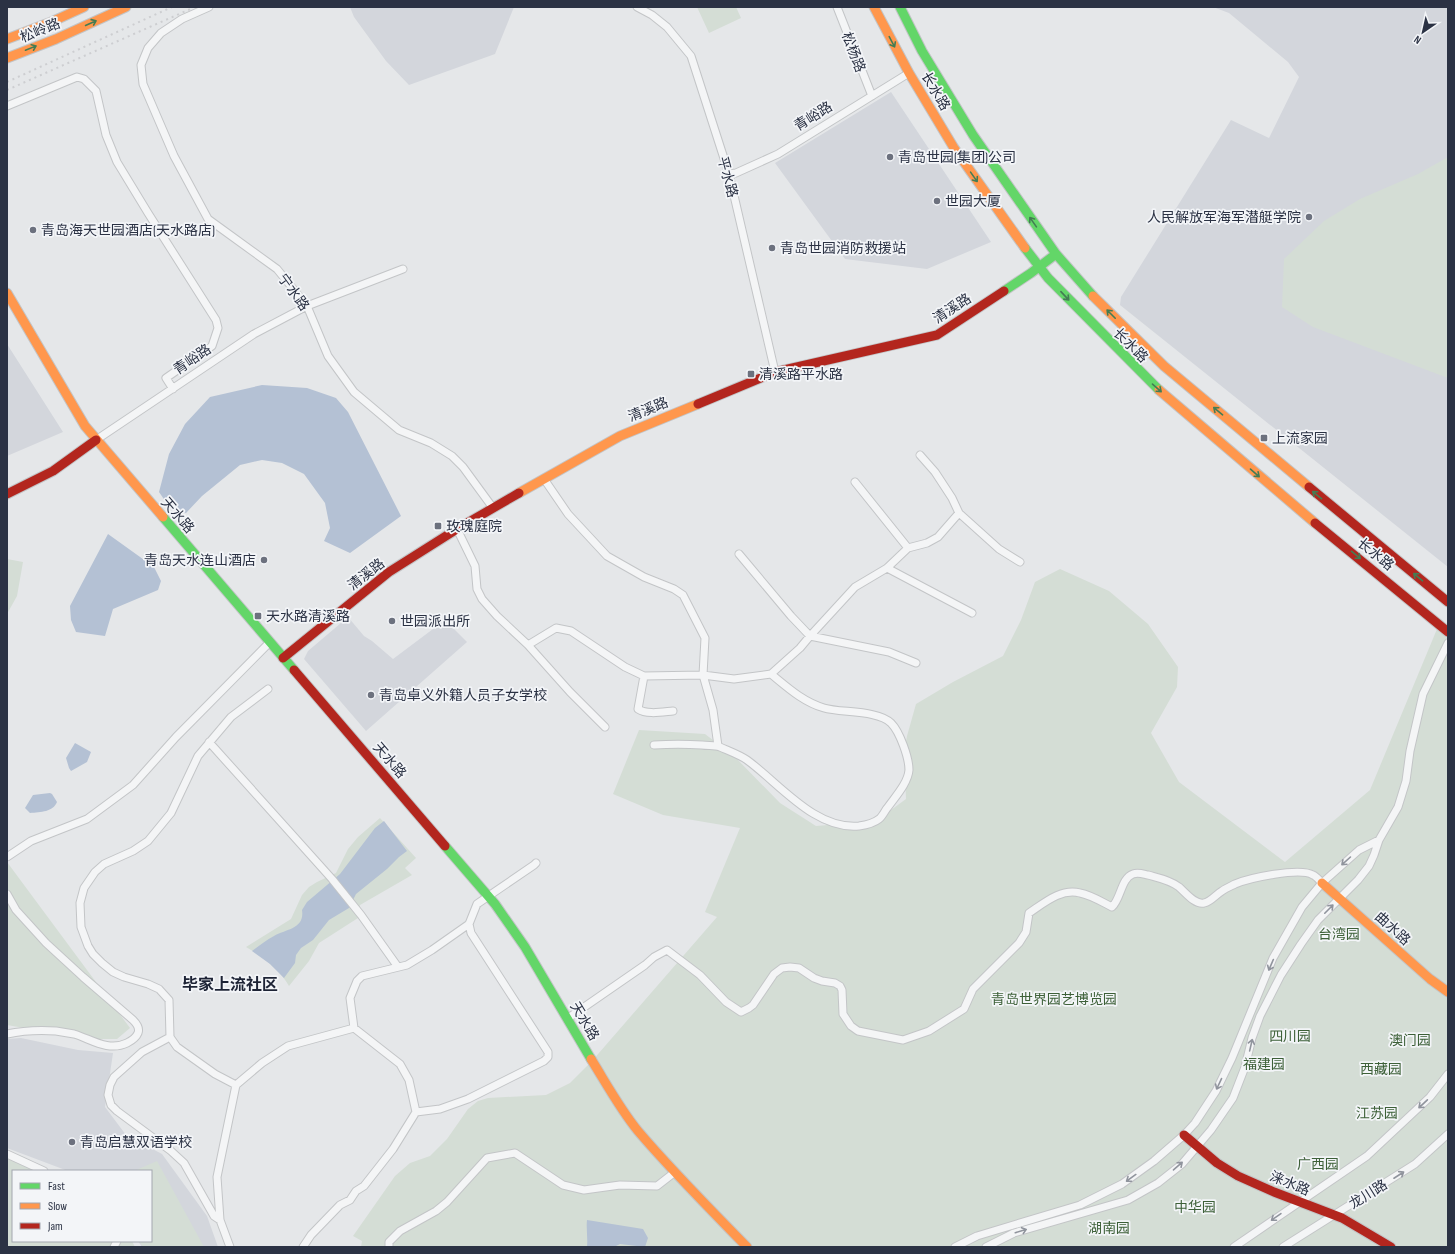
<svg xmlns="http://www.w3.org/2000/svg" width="1455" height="1254" font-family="'Sofia Sans Condensed','Noto Sans SC',sans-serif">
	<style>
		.built { fill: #d3d6dc }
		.green { fill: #d4ddd5 }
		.water { fill: #b4c1d4 }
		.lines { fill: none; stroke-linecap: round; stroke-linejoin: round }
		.street-casing { stroke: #c3c5c7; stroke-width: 9 }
		.fast-casing { stroke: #c3c5c7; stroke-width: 11 }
		.slow-casing { stroke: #c3c5c7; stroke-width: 11 }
		.jam-casing { stroke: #c3c5c7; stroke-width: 11 }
		.street { stroke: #f4f5f6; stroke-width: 7 }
		.fast { stroke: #63d668; stroke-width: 9 }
		.slow { stroke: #ff974d; stroke-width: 9 }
		.jam { stroke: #b3261e; stroke-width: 9 }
		.rail { stroke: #cdced1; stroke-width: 2; stroke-dasharray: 2 4; stroke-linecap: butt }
		.oneway { stroke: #447c54 }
		.oneway2 { stroke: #90949d }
		.poi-dot { fill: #6c717e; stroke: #f3f5f8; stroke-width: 1.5 }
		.labels { text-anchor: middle; stroke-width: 3.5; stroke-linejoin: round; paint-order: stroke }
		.street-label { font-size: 14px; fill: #2b3244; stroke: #f3f5f8 }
		.poi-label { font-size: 14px; fill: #2b3244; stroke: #f3f5f8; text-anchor: start }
		.park-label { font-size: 14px; fill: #3d6038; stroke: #f3f5f8 }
		.quarter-label { font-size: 16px; font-weight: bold; fill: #1d2335; stroke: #f3f5f8 }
	</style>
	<rect width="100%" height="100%" fill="#e5e7e9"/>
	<path class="built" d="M350,7H514L495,54L409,85L386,61L354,17Z
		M1213,7H1448V567L1120,305L1121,297L1231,120L1269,138L1299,77L1288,62L1229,13Z
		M891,92L991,242L927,269L845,259L775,163Z
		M7,344L63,432L7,456Z
		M348,617L364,636L372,641L393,659L445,620L467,642L366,731L304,659L308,651Z
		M21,1038L78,1050L113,1053L105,1107L126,1135L162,1154L207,1216L218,1247H142L138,1241H151V1171H68L7,1148V1039Z"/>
	<path class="green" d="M697,7H736L741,18L709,33Z
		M1448,157V378L1313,327L1282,307L1284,259L1324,221L1360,199L1418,174Z
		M7,559L23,562L17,596L7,614Z
		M1060,569L1109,591L1148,624L1178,667L1177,687L1151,733L1179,782L1285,862L1370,790L1437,629L1448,639V1247H361L362,1241L353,1236L395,1176L410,1163L430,1156L447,1139L468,1109L478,1101L488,1098L546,1095L570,1083L592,1061L717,917L705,912L740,828L663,815L613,794L639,730L705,734L735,757L780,803L816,826L876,821L906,799L904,752L907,736L916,704L953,682L1003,656L1021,620L1035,582Z
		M380,818L416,858L405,868L412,875L360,905L358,918L319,943L309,961L289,986C280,970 263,957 246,947L291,919L302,895L309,887L317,882L336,873L348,849L358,837Z
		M7,862L130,1028L117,1039H88L7,1025Z
		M7,1157L37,1171H13V1241H132L135,1247H7Z
		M157,1161L204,1247H143L139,1241H151V1171H137L136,1170Z"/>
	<path class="water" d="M262,385L307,388L336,398L348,412L401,516L350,553L324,541L330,528L325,503L304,474L282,463L262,460L240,465L202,496L186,513L170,508L159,492L169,454L185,424L210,397Z
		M108,534L154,567L161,581L158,590L113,609L105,636L76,632L71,620L70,606Z
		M75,743L91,752L87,762L71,771L69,768L66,758Z
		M50,793L52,794L57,802C53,812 41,812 30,813L25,808L33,795Z
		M384,821L407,851L399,857L387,869L356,894L349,908L329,920L313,940L301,948L296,955L295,963L284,978L270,964L252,951C259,946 266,940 274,936C286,929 305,929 302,910L307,902L340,874L375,828Z
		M587,1220L643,1229L648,1238L645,1247L620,1244L614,1247H587C588,1238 586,1229 587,1220Z"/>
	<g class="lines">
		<g class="street-casing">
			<path id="street" d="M209,7L182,19L161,33L148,48L141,65L143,84L174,156L208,219L277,269L307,306L328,356L354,392L399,430L431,443L452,456L463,467L493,508
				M637,7L652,15L667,27L691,56L729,174L775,372
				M837,7L872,96
				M7,106L77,77L84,79L96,91L106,135L117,162L148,213L216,320L218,328L212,346L166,378L173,389
				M729,174L736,173L778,154L909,73
				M96,440L254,334L307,306L403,269
				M920,455L935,472L952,498L959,513L999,549L1020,562
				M544,479L568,514L607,556L644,577L674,589L683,595L705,638L703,675L713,710L718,746
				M855,482L908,548
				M457,529L475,566L477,589L482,599L497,616L528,645L570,692L605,727
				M739,554L791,616L810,636L889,652L916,663
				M887,568L972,613
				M528,645L556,628L571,631L625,667L644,676L703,675L734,679L771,674L800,648L810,636L855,587L887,568L908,548L927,543L938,537L959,513
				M644,676L638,709C647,715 662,712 673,711
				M209,742L332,879L361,915L398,967
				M654,745C670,744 686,744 702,745C708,746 715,745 720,747C729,751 740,755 747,760C780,784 815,830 859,826C866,825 874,823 879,819C883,816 885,810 888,807C895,797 908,783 909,770C909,758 900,732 891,723C878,710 841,713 824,708C803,702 787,687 771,674
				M7,857L31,841L87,819L133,785L176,737L270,642
				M7,894L16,910L46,943L83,977L133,1020C137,1024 140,1028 138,1033C136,1038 131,1041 127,1043C108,1052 91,1039 74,1034C68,1033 62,1032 56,1031C42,1030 21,1031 7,1034
				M567,1019L645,965L654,957L667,950L700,975L726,1002L741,1012L749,1008L753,1005L774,974L782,968L790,967L799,968L814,978L822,981L835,983L840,986L842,990L843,1014L851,1026L858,1031L903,1040L929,1031L964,1009L973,989L1019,943L1026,932L1029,913C1044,903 1061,888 1080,893C1091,895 1102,902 1112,907C1121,899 1121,878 1133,874C1138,872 1143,874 1148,875C1159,878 1170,880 1179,887C1186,893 1195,905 1204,903C1212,901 1215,895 1222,891C1226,888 1231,886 1235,884C1249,878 1300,867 1313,875C1316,876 1319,880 1322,883
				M170,1037L142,1052L114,1077L110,1085L108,1095L111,1105L117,1111L171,1151L184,1163L214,1216L220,1220
				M236,1085L215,1074L177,1047L170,1037L169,1000L159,989L148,984L124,977L113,972L102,963L93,954L88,946L81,927L80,903L84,888L95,872L104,864L133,851L148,841L171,813L198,756L231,717L268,689
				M416,1112L440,1109L468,1099L544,1061L548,1057V1052L471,933L469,924
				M7,1154L44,1171
				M114,1247L117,1241
				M230,1247L220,1220L217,1177L236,1085L262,1063L288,1046L354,1028
				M303,1247L311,1235L340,1205L350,1200L356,1191L364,1186L393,1149L416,1112L409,1080L400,1064L354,1028L350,998L357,981L362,976L407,965L432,950L469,924L477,904L534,865L536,863
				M389,1247V1242L400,1231L436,1211L447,1202L487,1158L515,1153L563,1185L584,1190L620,1185L657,1186L675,1172
				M955,1247L977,1236L1080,1205L1122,1184L1154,1161L1184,1135L1195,1123L1216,1091L1232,1058L1273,958L1302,907L1322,883L1359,850L1379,840
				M986,1247L1014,1233L1128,1200L1158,1183L1182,1164L1211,1130L1233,1098L1245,1067L1252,1038L1260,1016L1281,975L1301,944L1318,920L1358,880L1369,866L1374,855L1379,840L1398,807L1406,781L1410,751L1423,694L1448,643
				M1234,1247L1367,1156L1430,1097L1448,1074
				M1283,1247L1415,1164L1448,1134"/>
		</g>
		<g class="fast-casing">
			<path id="fast" d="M900,7L922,51L973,135L1056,254L1093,296
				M1025,248L1048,278L1159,390
				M1004,291L1031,273L1056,254
				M163,517L294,670
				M445,846L495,904L525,947L591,1059"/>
		</g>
		<g class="slow-casing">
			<path id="slow" d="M874,7L909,73L954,148L1025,248
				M7,39L49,23L84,7
				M7,58L56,39L126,7
				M7,293L85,426L163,517
				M1093,296L1164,366L1309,487
				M1159,390L1315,523
				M519,493L620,436L698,404
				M1322,883L1430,979L1448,992
				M591,1059C606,1083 620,1109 638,1131C672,1171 710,1209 747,1247"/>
		</g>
		<g class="jam-casing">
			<path id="jam" d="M698,404L775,372L937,335L1004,291
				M1309,487L1448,602
				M7,494L53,471L96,440
				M1315,523L1448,632
				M283,658L389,572L457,529L519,493
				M294,670L445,846
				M1184,1135L1217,1163L1238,1176L1274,1192L1342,1218L1391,1247"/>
		</g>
		<use href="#street" class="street"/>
		<use href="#fast" class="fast"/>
		<use href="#slow" class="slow"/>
		<use href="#jam" class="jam"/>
		<path class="rail" d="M7,82L172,7
			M7,90L195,7"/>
	</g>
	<defs><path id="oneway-shaft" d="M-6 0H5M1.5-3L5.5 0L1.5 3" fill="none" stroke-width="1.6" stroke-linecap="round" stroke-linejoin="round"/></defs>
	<g class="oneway">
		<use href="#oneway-shaft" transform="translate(91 23) rotate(-24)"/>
		<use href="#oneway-shaft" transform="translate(892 42) rotate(62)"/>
		<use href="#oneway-shaft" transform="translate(31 48) rotate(-22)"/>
		<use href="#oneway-shaft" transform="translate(974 177) rotate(55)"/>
		<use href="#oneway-shaft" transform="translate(1033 222) rotate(-125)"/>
		<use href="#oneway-shaft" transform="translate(1065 296) rotate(47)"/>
		<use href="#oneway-shaft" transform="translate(1111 314) rotate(-135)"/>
		<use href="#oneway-shaft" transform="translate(1157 388) rotate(41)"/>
		<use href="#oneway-shaft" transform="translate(1218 411) rotate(-140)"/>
		<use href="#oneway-shaft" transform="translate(1255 473) rotate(41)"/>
		<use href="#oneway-shaft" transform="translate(1317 495) rotate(-141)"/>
		<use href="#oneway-shaft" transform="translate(1356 555) rotate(39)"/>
		<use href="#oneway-shaft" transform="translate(1418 577) rotate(-140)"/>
	</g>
	<g class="oneway2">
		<use href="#oneway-shaft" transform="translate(1346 861) rotate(138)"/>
		<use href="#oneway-shaft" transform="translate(1329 909) rotate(-45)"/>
		<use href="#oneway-shaft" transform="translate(1271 965) rotate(113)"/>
		<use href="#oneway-shaft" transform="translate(1251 1045) rotate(-77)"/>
		<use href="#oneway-shaft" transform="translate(1219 1084) rotate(115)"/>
		<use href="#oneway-shaft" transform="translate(1423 1104) rotate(137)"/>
		<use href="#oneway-shaft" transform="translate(1178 1166) rotate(-41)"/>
		<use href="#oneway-shaft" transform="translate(1399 1175) rotate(-33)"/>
		<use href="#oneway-shaft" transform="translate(1131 1178) rotate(144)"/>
		<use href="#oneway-shaft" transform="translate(1276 1217) rotate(145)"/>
		<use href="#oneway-shaft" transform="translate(1021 1231) rotate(-17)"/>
	</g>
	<g class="poi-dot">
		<circle cx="890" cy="157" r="4"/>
		<circle cx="937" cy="201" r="4"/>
		<circle cx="1309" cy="217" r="4"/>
		<circle cx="33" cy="230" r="4"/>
		<circle cx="772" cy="248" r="4"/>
		<rect x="747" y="370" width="8" height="8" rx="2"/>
		<rect x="1260" y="434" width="8" height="8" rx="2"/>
		<rect x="434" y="522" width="8" height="8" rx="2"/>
		<circle cx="264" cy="560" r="4"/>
		<rect x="254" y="612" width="8" height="8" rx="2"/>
		<circle cx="392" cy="621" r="4"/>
		<circle cx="371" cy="695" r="4"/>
		<circle cx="72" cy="1142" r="4"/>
	</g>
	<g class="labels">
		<g class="street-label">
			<text transform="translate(40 30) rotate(-22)" y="5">松岭路</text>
			<text transform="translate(854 52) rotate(69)" y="5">松杨路</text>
			<text transform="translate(936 91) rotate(59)" y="5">长水路</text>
			<text transform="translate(813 116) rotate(-32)" y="5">青峪路</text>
			<text transform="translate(728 177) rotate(75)" y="5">平水路</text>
			<text transform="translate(294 292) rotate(54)" y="5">宁水路</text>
			<text transform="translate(952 308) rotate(-33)" y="5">清溪路</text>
			<text transform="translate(1131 345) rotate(45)" y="5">长水路</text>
			<text transform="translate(192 359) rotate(-34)" y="5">青峪路</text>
			<text transform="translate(648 409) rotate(-22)" y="5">清溪路</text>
			<text transform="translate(178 515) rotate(49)" y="5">天水路</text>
			<text transform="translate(1376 554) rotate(39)" y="5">长水路</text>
			<text transform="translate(366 574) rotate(-38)" y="5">清溪路</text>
			<text transform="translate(390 760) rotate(49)" y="5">天水路</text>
			<text transform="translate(1393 928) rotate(42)" y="5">曲水路</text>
			<text transform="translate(585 1021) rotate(59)" y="5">天水路</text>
			<text transform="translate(1290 1183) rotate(22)" y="5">涞水路</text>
			<text transform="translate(1368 1194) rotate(-32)" y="5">龙川路</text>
		</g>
		<g class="poi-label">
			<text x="898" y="162">青岛世园(集团)公司</text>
			<text x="945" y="206">世园大厦</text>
			<text x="1301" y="222" text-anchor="end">人民解放军海军潜艇学院</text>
			<text x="41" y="235">青岛海天世园酒店(天水路店)</text>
			<text x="780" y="253">青岛世园消防救援站</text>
			<text x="759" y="379">清溪路平水路</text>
			<text x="1272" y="443">上流家园</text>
			<text x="446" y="531">玫瑰庭院</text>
			<text x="256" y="565" text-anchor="end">青岛天水连山酒店</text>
			<text x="266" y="621">天水路清溪路</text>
			<text x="400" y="626">世园派出所</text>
			<text x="379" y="700">青岛卓义外籍人员子女学校</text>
			<text x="80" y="1147">青岛启慧双语学校</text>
		</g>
		<g class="park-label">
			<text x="1339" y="939">台湾园</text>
			<text x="1054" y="1004">青岛世界园艺博览园</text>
			<text x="1290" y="1041">四川园</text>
			<text x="1410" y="1045">澳门园</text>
			<text x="1264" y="1069">福建园</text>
			<text x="1381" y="1074">西藏园</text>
			<text x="1377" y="1118">江苏园</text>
			<text x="1318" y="1169">广西园</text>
			<text x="1195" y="1212">中华园</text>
			<text x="1109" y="1233">湖南园</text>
		</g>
		<g class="quarter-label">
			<text x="230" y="990">毕家上流社区</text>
		</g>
	</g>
	<rect width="1455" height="1254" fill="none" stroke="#2b3244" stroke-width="16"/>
	<rect x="12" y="1170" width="140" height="72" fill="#f3f5f8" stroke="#a3a7b0"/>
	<rect x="20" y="1183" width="20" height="6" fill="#63d668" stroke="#a3a7b0"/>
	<text x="48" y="1190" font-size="12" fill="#2b3244">Fast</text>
	<rect x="20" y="1203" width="20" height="6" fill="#ff974d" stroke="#a3a7b0"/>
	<text x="48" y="1210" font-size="12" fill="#2b3244">Slow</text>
	<rect x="20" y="1223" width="20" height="6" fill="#b3261e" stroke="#a3a7b0"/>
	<text x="48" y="1230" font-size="12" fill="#2b3244">Jam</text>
	<g transform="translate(1423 32) rotate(214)" stroke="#f3f5f8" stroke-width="3" paint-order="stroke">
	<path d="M0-3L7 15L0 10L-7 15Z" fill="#2b3244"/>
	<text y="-6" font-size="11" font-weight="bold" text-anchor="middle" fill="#2b3244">N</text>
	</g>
</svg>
